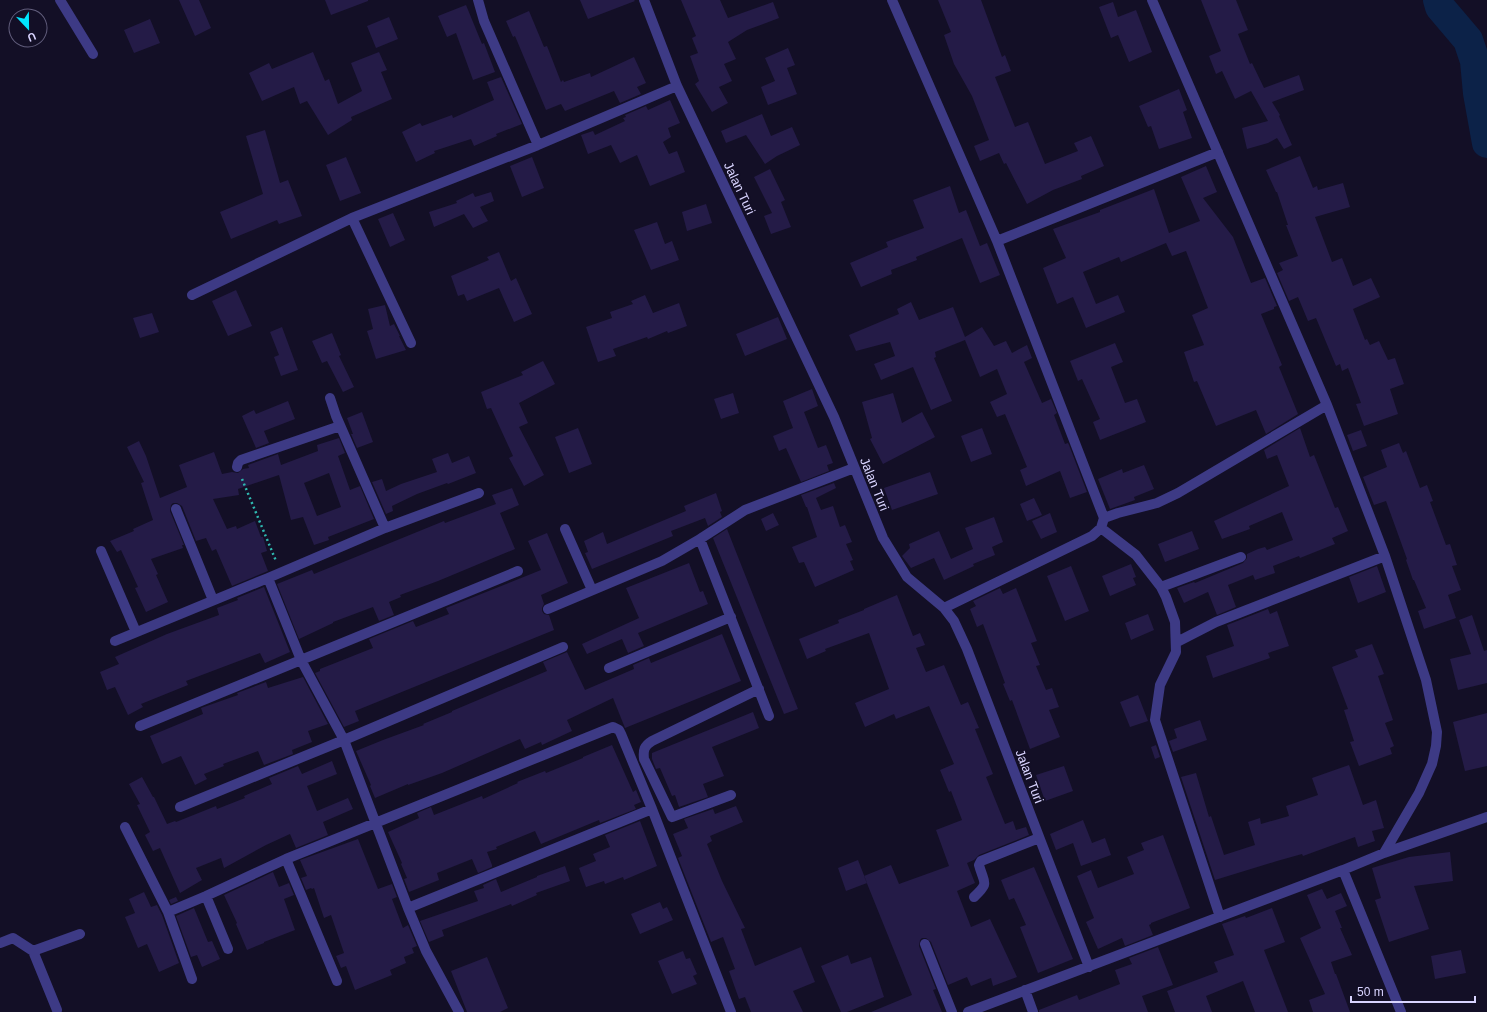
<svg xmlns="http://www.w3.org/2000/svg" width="1487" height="1012" font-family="Arial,sans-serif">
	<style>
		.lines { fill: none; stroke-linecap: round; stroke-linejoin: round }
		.river { stroke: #0c2248; stroke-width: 30 }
		.building { fill: #241b47; fill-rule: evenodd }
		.path { stroke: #2fb8b0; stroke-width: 2.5; stroke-dasharray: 2 3; stroke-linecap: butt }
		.street { stroke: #3d3a85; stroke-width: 10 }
		.labels { text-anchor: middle; stroke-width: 3.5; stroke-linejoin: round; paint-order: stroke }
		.street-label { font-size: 13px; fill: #d9d4ff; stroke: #130f26 }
	</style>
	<rect width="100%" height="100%" fill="#130f26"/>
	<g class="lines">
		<path class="river" d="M1438,0L1440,7L1468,40L1475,61L1478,93L1487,143"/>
	</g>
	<path class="building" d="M179,0H199L211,28L195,36Z
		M325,0H368V1L331,15Z
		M580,0H634L635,1L588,19Z
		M681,0H720L728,18L773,2L779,18L747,30L728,42L736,59L724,64L732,81L719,87L728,103L712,112L695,84L699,81L690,56L698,53L692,38L696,36Z
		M938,0H981L1002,57L1005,55L1011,71L995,77L1015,127L1028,122L1045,164L1078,151L1074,143L1091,136L1104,166L1081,176L1082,179L1053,190L1027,204L1006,163L1004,164L999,153L980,161L974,146L989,140L972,96L954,64L944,35L951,32Z
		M1201,0H1236L1248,30L1238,34L1250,64L1252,63L1264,88L1299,75L1304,90L1272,102L1280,115L1279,116L1292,145L1284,149L1277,138L1268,143L1247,149L1242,128L1268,121L1251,91L1235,99L1222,71L1216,74L1209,56L1221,51Z
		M1113,2L1118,17L1136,10L1152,52L1129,62L1118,35L1111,38L1099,7Z
		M466,5L482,44L484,43L495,72L473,80L456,33L447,37L438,16Z
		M529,11L544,47L547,46L561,82L563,80L564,82L590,73L591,77L634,57L646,83L637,87L641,94L620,103L614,91L565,111L561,104L546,110L515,36L513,37L506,21Z
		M389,17L398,39L376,48L367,26Z
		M150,19L160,43L134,53L124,30Z
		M788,48L795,65L787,68L797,94L768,105L761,87L775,81L765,58Z
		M313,52L325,81L329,79L338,104L362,91L351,63L379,52L387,70L381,72L392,99L351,117L352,120L328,135L307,101L300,104L294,87L262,101L249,73L269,63L272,69Z
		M501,77L522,124L496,134L497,136L474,146L471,139L434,151L435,153L416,162L402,132L420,123L422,126L452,115L453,118L494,100L487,82Z
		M1179,89L1187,110L1183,112L1192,138L1159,149L1151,126L1148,127L1139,106Z
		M670,100L680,123L668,128L671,137L663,142L669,154L677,151L685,172L650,186L637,155L620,163L611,145L588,154L581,135L593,131L595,135L625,121L623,118L626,117L625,115L646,106L648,110Z
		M762,114L771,136L792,127L800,145L777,156L765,164L746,135L726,143L721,131Z
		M265,130L280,183L288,180L302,216L279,224L277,220L231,239L220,212L263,194L246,136Z
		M1300,156L1313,188L1317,186L1318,190L1343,183L1350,207L1315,217L1332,262L1342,258L1353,286L1371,278L1380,297L1353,309L1365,340L1367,339L1370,345L1379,341L1388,360L1395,358L1404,384L1390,389L1398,414L1364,426L1356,404L1361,403L1348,368L1342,371L1340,364L1336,366L1316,318L1308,321L1298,297L1289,301L1277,273L1283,270L1279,263L1298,256L1286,225H1288L1277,192H1276L1266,170Z
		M346,157L361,193L340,201L326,165Z
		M532,157L544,188L522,197L510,166Z
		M1206,166L1217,192L1203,198L1233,237L1251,283L1265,278L1277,306L1274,307V309L1261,314L1282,365L1279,367L1298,414L1266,434L1256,410L1216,426L1197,381L1194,382L1184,352L1204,345L1192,315L1208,308L1186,251L1172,256L1166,243L1121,262L1119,257L1083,272L1096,304L1118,295L1125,312L1086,328L1073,297L1057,304L1043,268L1066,258L1053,229L1100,212V210L1154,189L1169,233L1200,221L1181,177Z
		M770,169L785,200L781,202L791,227L771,234L764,216L772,213L754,177Z
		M950,186L959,213L966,210L980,246L987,243L1000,275L980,283L962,238L916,257L917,260L891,270L892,274L861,287L850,263L888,247L886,242L924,228L913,200Z
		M491,192L494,201L480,207L488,221L473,228L464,214L434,227L429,212L457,203L456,201L473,193L475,197Z
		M706,204L712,223L687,231L682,212Z
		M393,213L405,240L390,247L378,219Z
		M657,222L665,244L672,241L679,260L651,270L634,230Z
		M499,252L511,281L516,278L532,314L514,322L499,288L467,301L464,294L458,296L451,276L489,260L487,257Z
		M236,290L252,326L228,336L212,301Z
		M645,295L653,313L679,303L687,326L668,333L667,331L648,339L647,337L613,349L616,356L598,362L586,327L612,318L610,312L633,304L631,301Z
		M911,302L919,320L953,307L965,337L982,327L994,346L1006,341L1012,353L1027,345L1032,358L1024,362L1042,403L1051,399L1057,413L1054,415L1065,444L1068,443L1069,445L1087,492L1070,498L1060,471L1026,486L1020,470L1027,467L1005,414L997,417L990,402L1007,394L997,369L980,377L965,340L935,352L936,357L934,358L952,401L931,410L913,367L881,380L874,364L895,356L890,342L856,351L849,335L899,314L897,309Z
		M385,305L390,326L394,324L400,336H399L406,350L376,359L367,331L373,329L368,309Z
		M152,313L159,332L140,338L133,318Z
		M778,317L787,339L745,356L736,334Z
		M282,327L298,370L281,376L274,357L279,355L270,332Z
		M332,333L341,355L339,356L354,387L343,392L327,361L322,363L312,341Z
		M1115,343L1123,362L1111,367L1125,403L1137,399L1146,422L1100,440L1093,422L1100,419L1082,379L1078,381L1070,361Z
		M543,361L555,384L519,403L528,423L519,427L544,475L524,486L509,458L513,456L491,408L487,409L481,392L523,375L521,372Z
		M812,389L818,406L804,412L818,448L826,445L833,463L827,465L829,471L801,482L786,448L779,451L773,436L793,428L783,401Z
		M733,393L739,413L721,419L714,399Z
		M893,393L902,423L922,412L935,437L883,464L870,439L872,438L862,402Z
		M288,401L295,419L264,431L269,443L256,448L242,416L254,410L256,414Z
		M362,412L373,442L357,448L351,434H353L347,418Z
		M578,428L592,464L569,473L555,437Z
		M982,428L992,454L971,462L961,436Z
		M1300,428L1310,457L1314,455L1335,508L1338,507L1348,531L1332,538L1335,544L1300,558L1299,556L1273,566L1275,573L1255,580L1253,575L1228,585L1236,607L1217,615L1208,592L1184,603L1177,588L1194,582L1195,583L1243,563L1247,558V554L1258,549L1265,547L1267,550L1293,540L1282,512L1249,526L1250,529L1222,539L1214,521L1289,486L1277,455L1267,459L1264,450Z
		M1361,430L1367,446L1353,451L1347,435Z
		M339,438L345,453L338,456L350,490L360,486L374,519L328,537L329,540L314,545L303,517L291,520L279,475L238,489L239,495L213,499L227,529L236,526L237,529L255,521L261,537H263L267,551L261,553L268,571L232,586L216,549L212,551L206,538L196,541L182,506L177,503H173L171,505L170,511L184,545H182L183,548L151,559L158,574L156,575L168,602L146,612L135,588L138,587L121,550L117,552L110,541L134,531L133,529L153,520L141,483L144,482L127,447L139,441L146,456L160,498L187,487L179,465L214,452L222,474L232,472L238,473L243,469L249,468L248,465L278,454L281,465L318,451L317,445ZM329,473L341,507L317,516L304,483Z
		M1399,443L1403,453L1406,451L1420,488L1427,485L1433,501L1430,502L1446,545L1450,544L1457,565L1452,566L1461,590L1448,595L1456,618L1424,629L1418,611L1426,608L1414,580H1413L1406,560L1407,559L1386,501L1374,505L1363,477L1387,467L1381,450Z
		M448,453L452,463L469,456L476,473L448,484L447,483L417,494L392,506L393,511L386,514L372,482L382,479L386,491L401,484L437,472L432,459Z
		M1144,465L1154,489L1134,497L1135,500L1110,509L1098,479L1122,469L1123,473Z
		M930,472L938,494L892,510L884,488Z
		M834,483L836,488L816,498L821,510L833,506L840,527L845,525L852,542L846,544L853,560L850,561L854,570L815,587L804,562L799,563L792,547L817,537L807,507H806L801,495Z
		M512,488L519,505L500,513L515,549L438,581L400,595L401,597L389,602L394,615L379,621L373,607L333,622V623L299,639L277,584L312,570L314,574L444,521L445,523L496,504L492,495Z
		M716,493L722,511L720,512L722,517L708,526L705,518L671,531L673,536L592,569L585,553L588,552L584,541L603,532L607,544L686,511L684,506Z
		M1034,498L1042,515L1027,521L1020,504Z
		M773,513L779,525L766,531L761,519Z
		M1050,513L1057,532L1041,539L1032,521Z
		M994,517L1003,542L992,547L995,555L973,564L974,566L944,580L934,558L911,568L902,556L910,548L909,544L939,531L951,559L973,549L965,528Z
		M727,529L798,709L784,714L713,538Z
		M1192,531L1199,549L1165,562L1158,544Z
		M547,533L568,583L541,595L544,604L542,608V611L544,614L549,615L554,630L355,711L359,721L344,727L315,673L320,671V669L373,648L369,639L413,621L416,627L449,614L446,608L541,570L528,541Z
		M689,563L700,592L703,591L708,604L638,633L644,646L628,653L622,639L587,654L582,644L639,618L626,588Z
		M1131,564L1136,577L1133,578L1136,585L1110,596L1102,576Z
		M1071,566L1089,611L1065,621L1047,576Z
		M1377,566L1386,592L1358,603L1349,577Z
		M264,587L290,652L265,663L260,653L186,681L188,685L141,704L143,707L128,715L115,687L107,690L100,672L119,664L115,657L167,634L219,615L217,608L238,600L237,598Z
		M1000,588L1003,594L1016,588L1037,641L1031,643L1040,665L1036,666L1046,690L1052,688L1059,707L1049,710L1060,737L1030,749L1012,700L1010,701L1003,684L1005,683L983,624L977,627L970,609L976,606L973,601Z
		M897,595L913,636L920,633L925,645L916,648L926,672L944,665L961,705L968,702L979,728L975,729L993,774L986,777L1005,824L1013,821L1016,830L1026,827L1029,835L979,855L974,860L967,863L975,883L957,891L971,927L990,919L1017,977L993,986L991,978L971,986L967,977L948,985L931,942L926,938H922L920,940L919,946L936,989L933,990L942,1012H871L912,995L864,876L891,865L899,884L949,866L936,830L962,820L951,791L949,792L940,770L954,764L929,706L896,719L894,714L865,727L855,703L889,689L869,633L825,649L826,651L807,659L799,639L839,623L838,620L864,610V609Z
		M1268,609L1270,614L1277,611L1289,646L1268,653L1270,658L1213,678L1206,656L1234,646L1227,625Z
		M1148,614L1154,630L1131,640L1125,623Z
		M1472,615L1484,651L1487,650V683L1458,690L1450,659L1471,654L1459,620Z
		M722,634L741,681L625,728L613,698L567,720L572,731L542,745L541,742L525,749L520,739L442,773L408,785V784L375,798L370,786L371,785L356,751L383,740L424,725L423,724L452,712V711L547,671L543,662L567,652L585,690L634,669L633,665L649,658L651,663Z
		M1372,644L1384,674L1378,676L1393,720L1385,723L1394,746L1390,748L1392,754L1359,766L1350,742L1354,741L1344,710L1348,709L1332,667L1358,657L1355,650Z
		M303,677L328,724L308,731L312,742L292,750L293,754L264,765L258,751L223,764L224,766L204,774L207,779L195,785L181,756L162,764L150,736L203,714L201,708L238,695L237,693L253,687L266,682L268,688Z
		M1138,695L1148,721L1130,727L1120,702Z
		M753,712L759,728L712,747L724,776L703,784L708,797L679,807L675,795L672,796L660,768L656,769L652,759V753Z
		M1487,713V766L1465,771L1453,722Z
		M1200,720L1207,740L1173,752L1169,741L1177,738L1174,729Z
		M612,745L633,792L636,790L641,802L634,805L636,809L600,823L599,820L541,844L535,831L496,847L497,849L487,852L492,865V867L478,873L472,859L437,873L439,880L409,892L404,879L407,878L401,864L402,863L388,832L419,818L417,813L431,807L434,815L482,796L483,799L518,783L517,782L545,771L546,773L583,758V757Z
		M1156,745L1160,757L1155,759L1151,747Z
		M332,761L337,774L307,786L317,811L348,798L353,809L323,822L328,835L296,848L290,834L266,845L224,868L221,858L196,868L202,880L180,893L160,848L153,851L145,835L150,832L137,805L140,804L129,784L142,777L153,797H154L167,824L175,821L176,822L216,806L217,809L245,798L244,796L272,784L269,778L298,766L302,774Z
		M1349,765L1363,805L1376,800L1384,828L1372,831L1375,841L1358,847L1355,837L1303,856L1302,854L1277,861L1215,880L1181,777L1196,773L1209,817L1211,816L1224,855L1255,845L1248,822L1260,818L1261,824L1289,816L1286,806L1318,795L1312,778Z
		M1064,766L1073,791L1045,801L1036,775Z
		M736,806L743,822L710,836L712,841L707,844L722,881L745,928L741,929L755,966L801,947L815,982L793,991L803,1012H751L745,997L739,999L729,971L735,969L723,937L711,942L678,858L682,856L673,834L688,828L684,819L713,809L715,814Z
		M1083,820L1092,843L1105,838L1111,855L1081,866L1073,843L1056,850L1050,834Z
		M640,821L657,866L624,880L623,877L605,884L604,881L586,887L579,868L596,861L593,854L610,847L605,835Z
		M1163,835L1190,908L1151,923V924L1149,925L1153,935L1125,946L1122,938L1098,949L1086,922L1094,918L1077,876L1091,870L1098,888L1134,874L1127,857L1144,850L1141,843Z
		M358,839L378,889L392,884L397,897L392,899L403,928L408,925L417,946L412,948L414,953L404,957L406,963L390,970L392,975L355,990L346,966L341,968L336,956L344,953L331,915L324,918L314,888L312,889L311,888L306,890L301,878L307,876L300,860Z
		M1450,852L1453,881L1414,886L1429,929L1389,942L1375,900L1381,898L1372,868L1409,857Z
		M858,860L867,883L846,891L838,868Z
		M565,866L570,881L536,893L537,895L512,906L511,904L442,930L444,936L429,942L420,921L478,901L474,891L484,888L483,885L496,879L501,892L537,877V876Z
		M1034,867L1073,959L1038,973L1020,927L1026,925L1014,898L1009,900L1001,880Z
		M273,872L279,887L289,883L294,895L284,899L295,930L264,942V943L247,950L236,924L237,923L224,895Z
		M1322,889L1327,899L1341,893L1347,906L1335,911L1342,928H1340L1352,955L1331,962L1335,974H1336L1350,1012H1313L1309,1000L1325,994L1300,938L1321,928L1307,895Z
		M144,892L151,907L157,905L162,915L179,963L159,972L147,944L138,948L125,917L135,913L129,899Z
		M176,897L178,901L171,904L169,900Z
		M660,902L663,909L667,907L673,920L640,934L631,914Z
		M194,908L208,942L212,941L220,959L202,967L197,955L191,957L176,916Z
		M1272,908L1285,942L1264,950L1288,1012H1255L1243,981L1206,996L1212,1012H1175L1167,991L1218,972L1214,962L1234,955L1222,924L1245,916L1246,918Z
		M1158,947L1173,985L1142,996L1148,1012H1039V1010L1077,995L1079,1000L1120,984L1115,970L1132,964L1129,958Z
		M1461,950L1466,973L1435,979L1431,956Z
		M683,951L686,959L690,958L697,974L693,976L697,984L672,994L658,961Z
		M848,955L851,964L871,957L884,997L847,1012H841L821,966Z
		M487,957L508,1008L500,1012H467L451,971Z"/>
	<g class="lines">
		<path class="path" d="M242,479L276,561"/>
		<path class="street" d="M60,0L93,54
			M478,0L484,21L538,145
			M644,0L677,86L834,417L883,538L907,577L944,608L954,621L967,649L1089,967
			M892,0L997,241L1104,518L1101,528L1092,536L944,608
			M1152,0L1327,405L1385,556L1426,680L1437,732L1436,746L1432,764L1419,793L1384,853
			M997,241L1218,152
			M192,295L352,218
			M411,343L352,218L538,145L677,86
			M330,398L336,416L385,528
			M237,467L238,463L241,460L340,426
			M479,493L385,528L268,578L301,660L344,740L408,908L652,809L731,1012
			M176,509L213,600
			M1104,518L1118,513L1157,503L1178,493L1327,405
			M1101,528L1136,555L1161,587L1166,597L1175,622L1176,652L1160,685L1155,720L1220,917
			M565,529L592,590
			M700,539L769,716
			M101,551L136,632
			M1161,587L1241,557
			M548,609L662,561L700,539L745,510L854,468
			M115,641L268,578
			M1177,642L1216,622L1385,556
			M609,668L731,617
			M140,726L518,571
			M731,795L672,817L644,759C643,750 644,746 652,741L759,689
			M180,807L344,740L563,647
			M125,827L168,912L192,979
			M286,859L337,981
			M1343,870L1401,1012
			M206,896L228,949
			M974,897C990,882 984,884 979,865L981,861L1039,838
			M408,908L426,951L459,1012
			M168,912L206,896L286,859L613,727L619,730L621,734L652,809
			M0,943L13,938L33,951L80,934
			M925,944L952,1012
			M33,951L57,1010
			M1025,990L1033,1012
			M968,1012L1343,870L1384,853L1487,817"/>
	</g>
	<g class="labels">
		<g class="street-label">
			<text transform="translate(740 188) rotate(65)" y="5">Jalan Turi</text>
			<text transform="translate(875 484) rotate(68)" y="5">Jalan Turi</text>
			<text transform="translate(1030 776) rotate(69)" y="5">Jalan Turi</text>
		</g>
	</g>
	<g transform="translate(28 28) rotate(158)"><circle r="19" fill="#130f26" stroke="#625e7d"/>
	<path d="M0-3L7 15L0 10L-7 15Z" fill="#00e5ff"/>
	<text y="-6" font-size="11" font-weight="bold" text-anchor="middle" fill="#d9d4ff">U</text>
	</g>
	<path d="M1351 996v6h124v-6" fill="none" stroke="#d9d4ff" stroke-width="2"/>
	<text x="1357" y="996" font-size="12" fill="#d9d4ff" stroke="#130f26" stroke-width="3" paint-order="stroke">50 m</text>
</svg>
